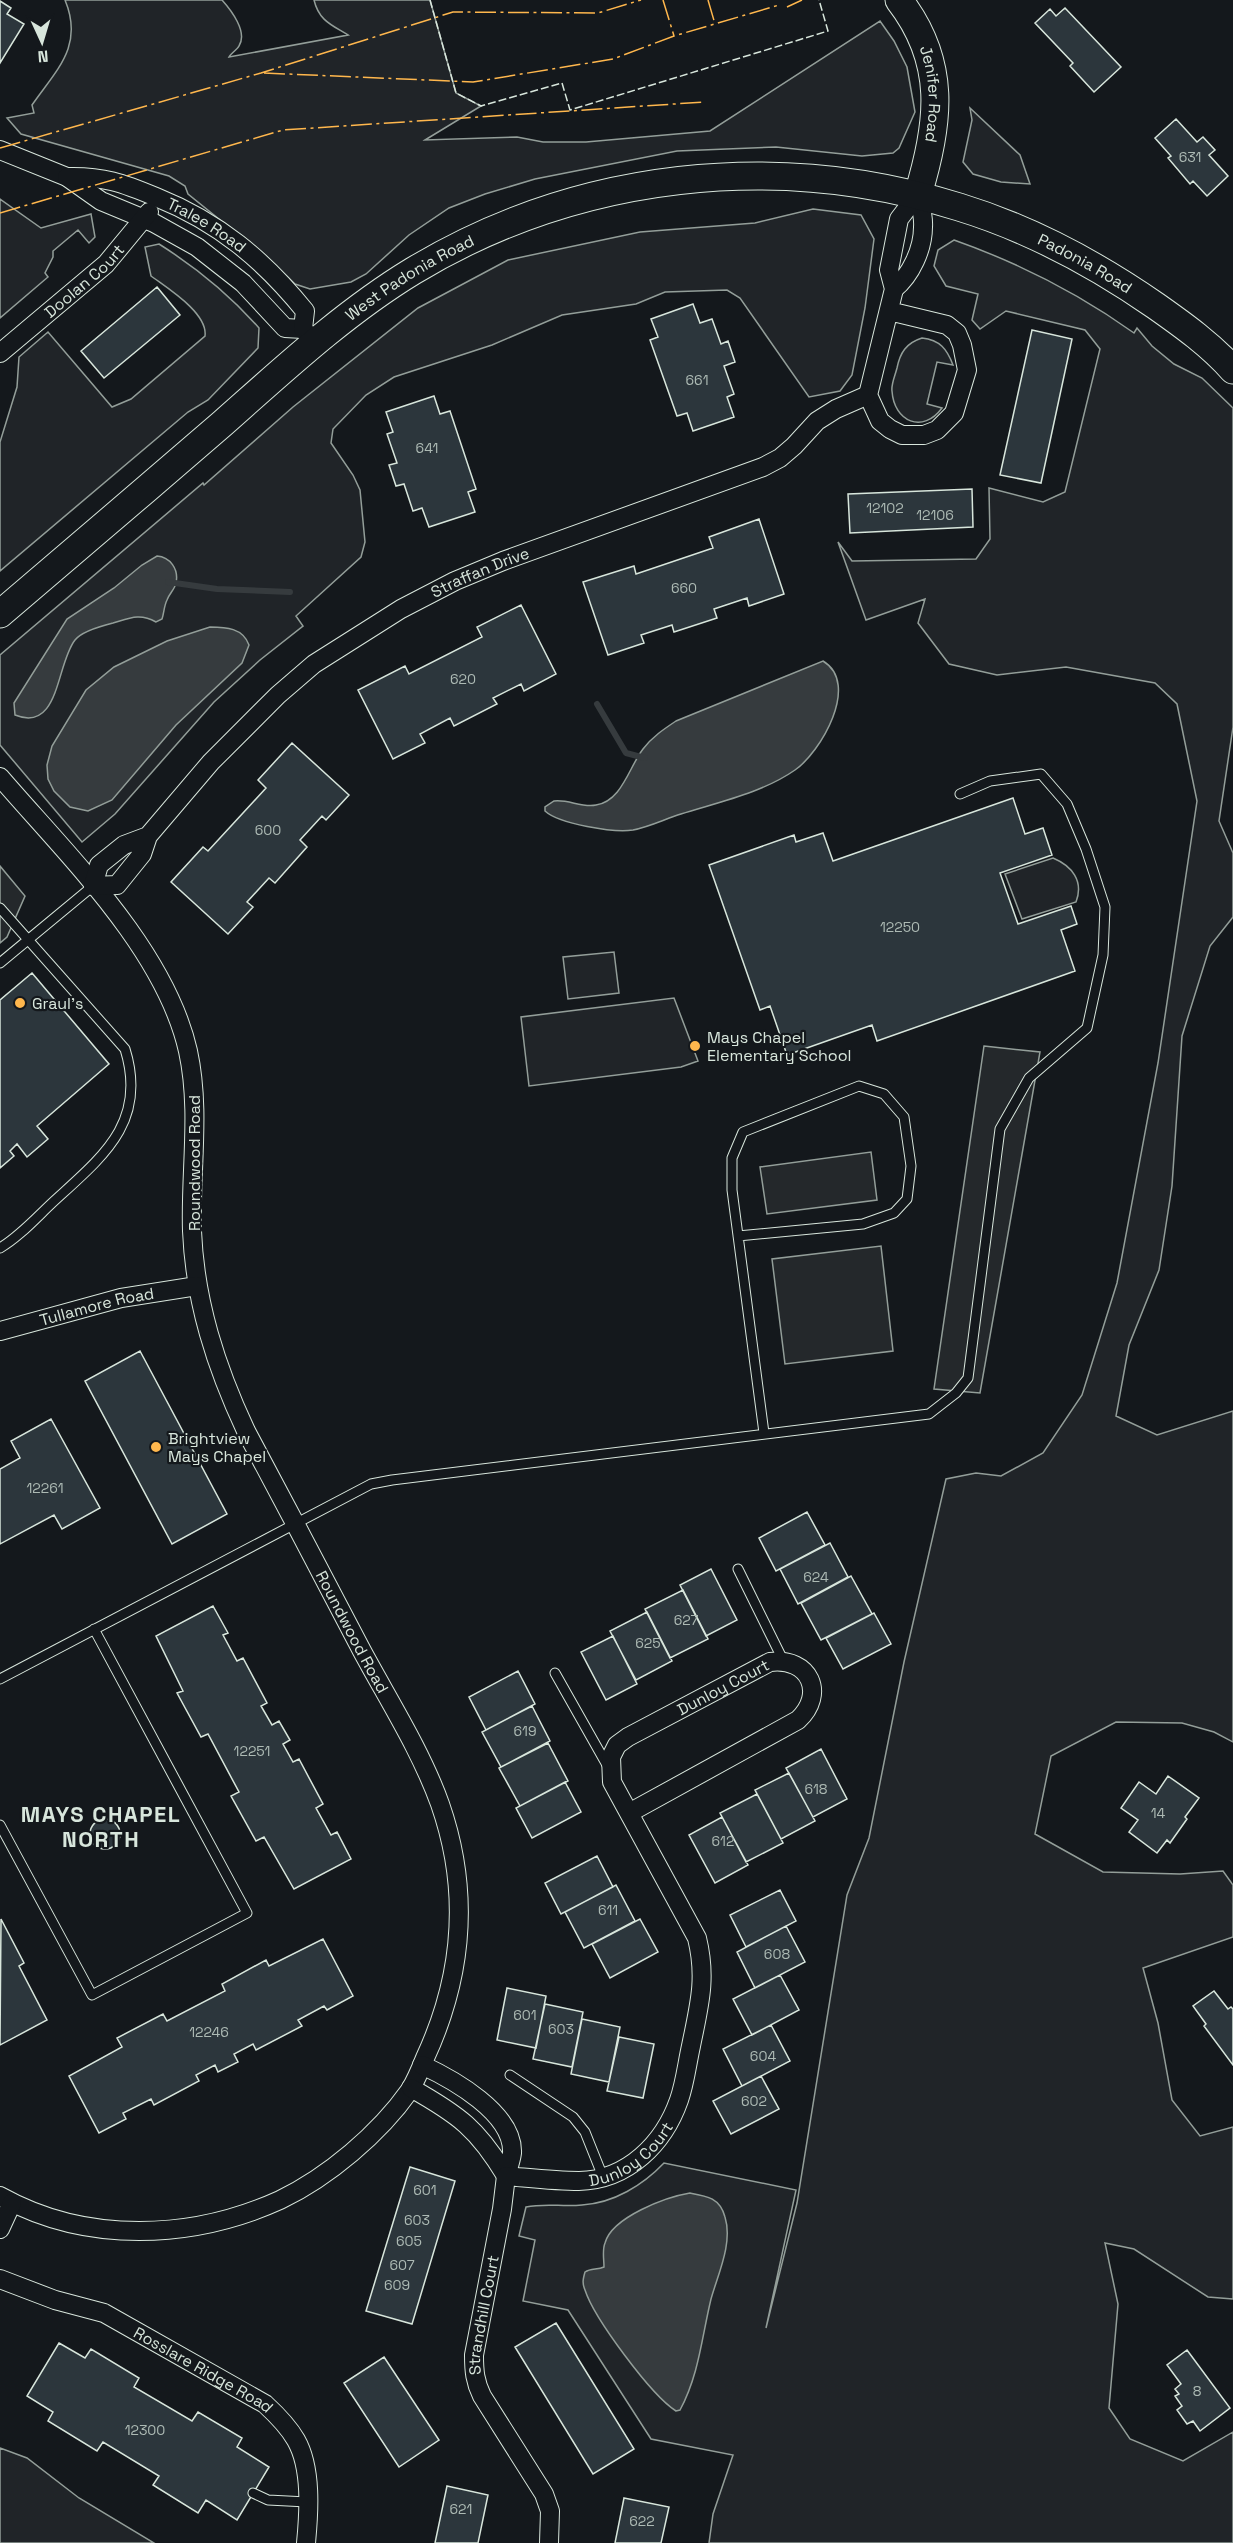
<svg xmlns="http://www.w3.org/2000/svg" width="1233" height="2543" font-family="'Space Grotesk',sans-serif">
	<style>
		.green { fill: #202428; stroke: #939e99; stroke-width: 1.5 }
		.parking { fill: #24282b; stroke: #939e99; stroke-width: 1.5 }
		.water { fill: #363b3e; stroke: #939e99; stroke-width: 1.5 }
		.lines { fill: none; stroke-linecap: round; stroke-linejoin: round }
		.stream { stroke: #363b3e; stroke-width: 6 }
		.building { fill: #2c363c; stroke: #d8e6dc; stroke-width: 1.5 }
		.lane-casing { stroke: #d8e6dc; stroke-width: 11 }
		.street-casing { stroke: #d8e6dc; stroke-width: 20 }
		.secondary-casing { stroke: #d8e6dc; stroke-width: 29 }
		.lane { stroke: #14181c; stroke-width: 9 }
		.street { stroke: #14181c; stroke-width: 18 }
		.secondary { stroke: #14181c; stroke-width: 27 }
		.fence { stroke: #d8e6dc; stroke-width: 1.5; stroke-dasharray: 8 3; stroke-linecap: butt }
		.power { stroke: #ffb74d; stroke-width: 1.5; stroke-dasharray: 21 4.5 3 4.5; stroke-linecap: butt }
		.poi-dot { fill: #ffb74d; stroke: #14181c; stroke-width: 2 }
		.labels { text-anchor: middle; stroke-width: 4.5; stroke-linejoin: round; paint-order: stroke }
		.number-label { font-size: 14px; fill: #adbab4 }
		.street-label { font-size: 16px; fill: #d8e6dc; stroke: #14181c }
		.poi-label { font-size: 16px; fill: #d8e6dc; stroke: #14181c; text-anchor: start }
		.district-label { font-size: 22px; font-weight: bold; letter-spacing: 1.5px; fill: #d8e6dc; stroke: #14181c }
	</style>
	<rect width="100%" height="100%" fill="#14181c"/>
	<path class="green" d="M65,0H222C231,10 248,32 239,46C237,50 231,53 229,57L348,35C332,25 319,21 314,0H430L456,93L481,106L425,140L517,137L543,142H586L710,131L880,21L894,41L907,67L915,112L899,148L893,153L862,156L776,147L677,151L535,179L485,194L449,208L409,235L366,274L351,282L310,289L295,284L271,261L188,194L185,186L169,176L21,134L7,118L34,113L32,105C57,69 84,46 65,0Z
		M970,108L1020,155L1030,184L1001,182L973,174L963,162L972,120Z
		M0,199L41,228L91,214L95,237L89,243L78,230L53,251V257L45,273L48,277L0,318Z
		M813,209L861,215L874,239L865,308L852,375L840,391L809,397L740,298L727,290L665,292L636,304L562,315L492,345L394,377L366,395L333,429L331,443L353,475L360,490L365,542L361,557L296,616L303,626L260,660L214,702L115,814L82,842L0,745V655L203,483L204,485L293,407L418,308L508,260L640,232L755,223Z
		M954,240C1019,263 1078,293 1134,333L1137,328L1152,346L1174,364L1202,378L1233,408V727L1219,821L1233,853V917L1210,946L1182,1036L1172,1186L1159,1270L1129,1345L1116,1416L1157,1435L1233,1411V1742L1214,1732L1182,1723L1116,1722L1051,1756L1035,1834L1103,1872L1180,1874L1223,1871L1233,1885V1937L1143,1968L1158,2023L1172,2100L1200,2136L1233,2127V2299L1208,2297L1134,2249L1105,2243L1118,2304L1109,2408L1130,2439L1183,2461L1233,2432V2543H709L713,2514L733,2455L651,2439L568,2310L523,2301L535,2240L519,2236L526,2207C545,2203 563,2207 582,2205C614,2203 643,2185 664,2163L796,2190L766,2328L797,2203L847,1895L869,1838L904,1662L946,1479L976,1473L1001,1476L1043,1453L1082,1395L1117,1283L1158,1063L1197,801L1177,704L1155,683L1066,667L997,675L949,664L918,623L925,599L866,620L838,542L852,561L976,559L990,539L989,488L1043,502L1065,492L1100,349L1085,330L1006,311L980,329L972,320L978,294L946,286L934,266L938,250Z
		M159,244C197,268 229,294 259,328L258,348L208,400L188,412L0,571V442L17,387L19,357L48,332L112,407L131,399L205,336C208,313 167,288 151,276L145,247Z
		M922,338C940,340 947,349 953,365L937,362L927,404L942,408C923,434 894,422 892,391C891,384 895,376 897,368C900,353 906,343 922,338Z
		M1053,858C1072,866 1084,881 1076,902L1022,919L1005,874Z
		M614,952L619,993L568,999L563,957Z
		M674,998L698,1061L681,1067L529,1086L521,1017Z
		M0,2448L27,2458L79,2498L154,2543H0Z"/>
	<path class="parking" d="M0,866L25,896L7,937L0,943Z
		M984,1046L1040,1052L980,1393L934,1389Z
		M871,1152L877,1200L767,1214L760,1167Z
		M881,1246L893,1351L785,1364L772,1259Z"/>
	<path class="water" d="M157,556C170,557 179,569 176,583C175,589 169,594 167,600C164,606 164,613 162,619L156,622C140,613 130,618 113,623C101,626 82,631 75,640C56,664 60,733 15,715L14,703L67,619L114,588L142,565Z
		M210,627C226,627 243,628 249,645L242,663L176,725L112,800L88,811L70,807L54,791L48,779L47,765L52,746L86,690L114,667L167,641Z
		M823,661C861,684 820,753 795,770C762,793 719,802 681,814C665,819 649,827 633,830C614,833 559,824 545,811V807L554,801C568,799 582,808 596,805C622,801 629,767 643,749C652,737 664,729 676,721Z
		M690,2193C707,2196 720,2198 725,2217C733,2243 718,2274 711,2299C702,2336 699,2375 680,2410L676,2411C651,2395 594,2318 585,2290C582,2283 583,2279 585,2272C591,2268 597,2270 604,2267C604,2259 602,2250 605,2243C612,2217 666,2197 690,2193Z"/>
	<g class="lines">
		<path class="stream" d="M168,582L217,589L290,592
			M597,704L626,753L645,758"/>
	</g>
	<path class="building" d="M0,1L11,8L7,14L24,24L0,63Z
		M1065,8L1121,67L1094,92L1070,66L1073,63L1035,23L1050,9L1056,16Z
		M1176,119L1197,142L1203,137L1215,150L1209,155L1228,176L1207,196L1193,181L1190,184L1168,158L1171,156L1155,138Z
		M157,287L180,315L104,378L81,351Z
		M693,304L700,323L712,319L721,344L728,341L735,362L724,366L734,394L727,397L734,417L693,431L687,413L677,416L650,340L658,337L651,319Z
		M1032,330L1072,339L1041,483L1000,475Z
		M434,396L440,414L450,411L476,489L468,492L475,512L429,527L422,508L413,511L404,484L396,486L389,465L397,463L387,434L393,432L386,412Z
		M972,489L973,527L850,533L848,494Z
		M759,519L784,594L749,606L747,598L714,609L717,618L674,632L672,625L641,635L644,643L608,655L583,582L634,566L636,574L713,548L709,537Z
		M521,605L556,674L524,691L521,684L493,698L497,704L454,726L450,718L420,734L425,743L393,759L358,690L405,666L409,674L482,637L477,627Z
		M292,743L349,795L326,820L322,816L300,840L307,847L275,883L269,878L247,902L253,907L228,934L171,882L203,847L208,851L266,788L258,780Z
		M1013,798L1025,834L1043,828L1052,855L1000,873L1018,924L1071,906L1077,924L1061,930L1075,971L877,1041L872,1025L787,1055L770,1006L760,1010L709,865L794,835L796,842L823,833L833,861Z
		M32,973L109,1064L37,1126L48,1139L27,1157L17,1144L10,1151L14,1156L0,1168V1000Z
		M140,1351L227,1514L172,1544L85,1381Z
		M51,1419L100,1508L62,1529L54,1515L0,1544V1469L20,1458L11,1441Z
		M807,1512L825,1545L776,1571L759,1538Z
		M830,1543L848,1577L798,1604L780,1569Z
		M711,1569L737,1620L706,1636L680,1585Z
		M851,1576L872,1614L821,1640L801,1603Z
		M683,1590L708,1639L670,1658L645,1609Z
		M213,1606L228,1633L223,1635L237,1661L243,1658L267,1703L261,1706L272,1725L279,1721L290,1740L283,1744L293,1762L299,1759L323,1804L316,1808L331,1835L337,1832L351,1859L294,1889L264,1837L256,1841L231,1796L239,1792L208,1734L201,1737L177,1693L183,1691L156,1636Z
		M647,1612L672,1661L636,1680L610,1631Z
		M874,1613L891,1644L843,1669L826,1638Z
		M613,1636L637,1684L606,1700L581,1652Z
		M518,1671L535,1704L486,1730L469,1697Z
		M532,1706L550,1741L501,1767L482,1732Z
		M548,1743L568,1781L520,1806L499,1768Z
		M821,1749L847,1799L813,1817L786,1768Z
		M789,1773L815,1821L781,1839L755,1790Z
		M1168,1776L1199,1798L1185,1817L1187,1819L1170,1843L1167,1840L1157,1853L1129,1832L1138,1820L1121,1808L1139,1782L1156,1794Z
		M565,1782L581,1812L532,1838L516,1808Z
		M757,1794L783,1843L746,1862L720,1813Z
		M722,1817L748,1865L715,1883L689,1835Z
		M90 1834a15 15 0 1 1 30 0a15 15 0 1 1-30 0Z
		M597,1856L613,1887L561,1914L545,1883Z
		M616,1885L635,1921L584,1948L565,1912Z
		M780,1890L796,1921L746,1947L730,1915Z
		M1,1919L24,1963L19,1966L47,2020L0,2045Z
		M640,1919L658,1952L610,1978L592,1944Z
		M786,1926L805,1962L755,1988L737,1952Z
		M323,1939L353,1996L327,2010L324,2006L298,2020L302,2026L256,2050L253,2044L234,2054L238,2062L218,2072L215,2065L196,2075L199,2081L154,2105L151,2099L123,2113L126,2119L99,2133L69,2076L122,2047L117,2038L163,2014L167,2021L225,1991L222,1984L266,1960L269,1966Z
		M780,1975L799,2010L752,2035L733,1999Z
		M507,1988L546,1996L536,2048L497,2040Z
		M1214,1991L1228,2009L1231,2007L1233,2009V2065L1204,2026L1206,2024L1193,2006Z
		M545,2004L583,2012L572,2067L533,2059Z
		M582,2019L620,2027L609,2082L571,2074Z
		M771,2025L790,2061L742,2086L723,2049Z
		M619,2037L654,2044L643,2098L607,2091Z
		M761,2076L779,2109L731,2134L713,2101Z
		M410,2167L455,2181L412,2324L366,2311Z
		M556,2323L634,2449L593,2474L515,2347Z
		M59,2343L85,2358L91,2349L139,2378L134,2387L192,2421L198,2412L242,2438L237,2447L269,2467L237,2520L206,2500L198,2513L153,2485L159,2476L103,2442L97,2451L48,2421L53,2412L27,2396Z
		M1187,2350L1230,2408L1200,2431L1193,2421L1187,2424L1177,2410L1182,2406L1175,2396L1179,2394L1175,2389L1181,2384L1167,2365Z
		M384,2357L439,2440L399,2467L344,2383Z
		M447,2486L488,2495L478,2543H435Z
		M624,2498L669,2507L661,2543H615Z"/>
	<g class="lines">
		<g class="lane-casing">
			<path id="lane" d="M0,908L125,1049C148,1123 102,1157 52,1203C36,1218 19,1237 0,1248
				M0,963L93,886
				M738,1236L863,1224L894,1213L907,1199L911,1166L904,1117L884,1094L859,1086L743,1132L732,1158V1190L764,1433
				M738,1569L783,1660
				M555,1673L607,1765
				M0,1679L371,1484L392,1480L929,1414L956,1393L968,1378L1000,1129L1029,1078L1087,1028L1103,955L1105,907L1086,849L1067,804L1041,774L990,781L960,794
				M0,1825L92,1995L247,1913L94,1629
				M510,2075L573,2117L585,2132L603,2177
				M253,2493L268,2500L307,2502"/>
		</g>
		<g class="street-casing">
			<g id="street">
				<path d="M0,150L67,177L101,201L154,223L197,247L243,283L285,328L303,329"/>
				<path id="s1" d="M67,177C103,176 123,183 156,197C218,222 263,259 305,311L303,329L311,338"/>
				<path d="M894,289C911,275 923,249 923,227C924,216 920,204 918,194"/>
				<path d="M889,311L947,325L957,333L962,345L967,370L954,413L937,430L924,435H902L890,429L880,421L868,395L894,289L889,270L899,219L918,194"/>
				<path id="s2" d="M0,353L106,264L149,212"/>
				<path id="s3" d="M0,777C67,855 165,949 188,1051C201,1111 190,1171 192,1231C195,1302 216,1367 246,1431C285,1504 324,1578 362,1651C389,1701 421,1751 440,1804C470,1890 463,1976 425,2058C421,2068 416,2080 410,2090C379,2134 328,2177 280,2200C192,2240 86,2244 0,2196"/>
				<path id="s4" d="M148,836L124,845L99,865L93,886L117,885L142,854L148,836L211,762L278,695L314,664L401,609L455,581L503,561L763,467L780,458L794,446L817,421L836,409L868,395"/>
				<path id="s5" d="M0,1331L121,1298L197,1286"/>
				<path d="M411,2088C459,2115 478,2129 506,2176C508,2169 511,2161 512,2153C514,2113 452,2079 422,2065"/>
				<path d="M0,2229L12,2203"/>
				<path id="s6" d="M0,2279L55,2300L104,2313L265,2404C277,2415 288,2426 296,2440C312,2468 309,2512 306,2543"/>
				<path id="s7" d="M549,2543L550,2511L544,2494L482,2396C475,2382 474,2371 474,2355L502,2209L506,2176C530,2178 555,2181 579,2181C628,2180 664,2143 679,2100C685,2083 687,2064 691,2046C699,2006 707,1979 697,1938L612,1782L611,1757L617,1745L628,1737L770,1662C810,1657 826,1694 798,1720L629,1813"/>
			</g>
		</g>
		<g class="secondary-casing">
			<g id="secondary">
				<path id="s8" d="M899,0C947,62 940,122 918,194"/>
				<path id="s9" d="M0,614C74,551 149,487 223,423C284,369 344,313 413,271C577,172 777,150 959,207C1031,229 1094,263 1156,306C1183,325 1211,345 1233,370"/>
			</g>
		</g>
		<use href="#lane" class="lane"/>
		<use href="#street" class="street"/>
		<use href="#secondary" class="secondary"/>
		<path class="fence" d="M430,0L456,93L481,106L562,83L570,110L828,31L819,0"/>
		<path class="power" d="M663,0L674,36
			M708,0L715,24
			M787,7L802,0
			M264,73L473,82L613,59L674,36L779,5
			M0,148L261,73L453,12L598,13L641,0
			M0,213L283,130L704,102"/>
	</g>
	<g class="poi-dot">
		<circle cx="20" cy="1003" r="6"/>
		<circle cx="695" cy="1046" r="6"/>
		<circle cx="156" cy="1447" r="6"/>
	</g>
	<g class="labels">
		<g class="number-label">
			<text x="1190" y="162">631</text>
			<text x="697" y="385">661</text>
			<text x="427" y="453">641</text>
			<text x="885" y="513">12102</text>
			<text x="935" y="520">12106</text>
			<text x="684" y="593">660</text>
			<text x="463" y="684">620</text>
			<text x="268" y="835">600</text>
			<text x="900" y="932">12250</text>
			<text x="45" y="1493">12261</text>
			<text x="816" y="1582">624</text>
			<text x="686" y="1625">627</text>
			<text x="648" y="1648">625</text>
			<text x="525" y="1736">619</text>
			<text x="252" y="1756">12251</text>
			<text x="816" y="1794">618</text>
			<text x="1158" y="1818">14</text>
			<text x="723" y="1846">612</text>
			<text x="608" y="1915">611</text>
			<text x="777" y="1959">608</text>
			<text x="525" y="2020">601</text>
			<text x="561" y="2034">603</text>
			<text x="209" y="2037">12246</text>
			<text x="763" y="2061">604</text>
			<text x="754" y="2106">602</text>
			<text x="425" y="2195">601</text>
			<text x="417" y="2225">603</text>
			<text x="409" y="2246">605</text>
			<text x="402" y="2270">607</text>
			<text x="397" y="2290">609</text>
			<text x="1197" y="2396">8</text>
			<text x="145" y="2435">12300</text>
			<text x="461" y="2514">621</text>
			<text x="642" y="2526">622</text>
		</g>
		<g class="street-label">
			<text dy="6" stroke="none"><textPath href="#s8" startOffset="102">Jenifer Road</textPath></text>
			<text dy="6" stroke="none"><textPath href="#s1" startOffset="150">Tralee Road</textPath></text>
			<text dy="6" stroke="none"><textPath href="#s9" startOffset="1242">Padonia Road</textPath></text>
			<text dy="6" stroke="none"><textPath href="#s9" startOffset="531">West Padonia Road</textPath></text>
			<text dy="6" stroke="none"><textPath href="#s2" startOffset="111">Doolan Court</textPath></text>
			<text dy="6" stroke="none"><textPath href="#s4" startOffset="592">Straffan Drive</textPath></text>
			<text transform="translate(194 1163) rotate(-90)" y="6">Roundwood Road</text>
			<text dy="6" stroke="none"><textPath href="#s5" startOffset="100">Tullamore Road</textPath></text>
			<text dy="6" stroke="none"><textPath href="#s3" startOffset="952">Roundwood Road</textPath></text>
			<text dy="6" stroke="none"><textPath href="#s7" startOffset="1102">Dunloy Court</textPath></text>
			<text dy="6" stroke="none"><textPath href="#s7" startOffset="524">Dunloy Court</textPath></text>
			<text dy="6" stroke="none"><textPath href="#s7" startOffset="249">Strandhill Court</textPath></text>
			<text dy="6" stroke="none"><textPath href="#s6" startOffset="224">Rosslare Ridge Road</textPath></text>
		</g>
		<g class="poi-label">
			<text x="32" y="1009">Graul's</text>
			<text x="707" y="1043">Mays Chapel<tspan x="707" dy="18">Elementary School</tspan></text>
			<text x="168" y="1444">Brightview<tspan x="168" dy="18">Mays Chapel</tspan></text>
		</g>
		<g class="district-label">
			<text x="101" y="1822">MAYS CHAPEL<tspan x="101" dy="25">NORTH</tspan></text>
		</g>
	</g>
	<g transform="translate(42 42) rotate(176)" stroke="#14181c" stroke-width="4.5" paint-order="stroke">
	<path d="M0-4.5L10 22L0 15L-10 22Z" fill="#d8e6dc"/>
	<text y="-9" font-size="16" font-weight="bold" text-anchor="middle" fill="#d8e6dc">N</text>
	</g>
</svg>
